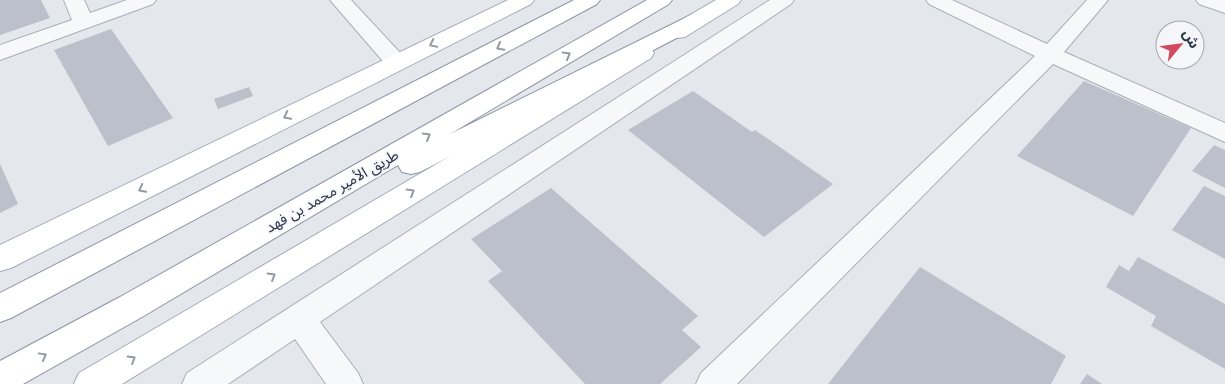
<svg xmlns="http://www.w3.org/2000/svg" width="1225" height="384" font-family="'Open Sans','Noto Sans Arabic',sans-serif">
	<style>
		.building { fill: #bbc0ca }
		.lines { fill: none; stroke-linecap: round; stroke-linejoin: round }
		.minor-casing { stroke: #a9aeb7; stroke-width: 2 }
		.major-casing { stroke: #a3abb8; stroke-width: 2 }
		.highway-casing { stroke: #8b94a3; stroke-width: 2 }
		.minor { fill: #f7f8fa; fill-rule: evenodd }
		.major { fill: #fff; fill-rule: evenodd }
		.highway { fill: #fff; fill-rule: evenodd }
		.oneway { stroke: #959aa2 }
		.labels { text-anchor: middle; stroke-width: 4; stroke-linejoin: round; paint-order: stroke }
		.street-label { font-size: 15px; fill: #2b3445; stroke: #f4f6f9 }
	</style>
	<rect width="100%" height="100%" fill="#e4e7ec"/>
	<path class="building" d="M0,0H41L50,18L0,35Z
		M111,29L173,118L108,146L54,50Z
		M1084,81L1191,128L1133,216L1017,156Z
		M249,87L253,96L218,109L214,99Z
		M693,91L752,132L755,130L833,184L764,237L628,130Z
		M1214,145L1225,150V188L1192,171Z
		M0,164L18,204L0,213Z
		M1204,186L1225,196V259L1172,230Z
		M551,188L698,316L682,330L701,347L660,384H585L488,281L502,271L471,239Z
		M1138,257L1225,304V369L1151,326L1156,316L1106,287L1119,265L1129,271Z
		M920,267L1066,356L1051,384H828Z
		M1087,374L1102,384H1080Z"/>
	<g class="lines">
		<g class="minor-casing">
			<path id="minor" d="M64,0H84L90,13L127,0H156L153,4L0,60V45L72,20Z
				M330,0H351L404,57L407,62L404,67L396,69L388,67Z
				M770,0H794L791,4L320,322L358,373L363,384H326L295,339L228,384H182L187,373Z
				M926,0H952L1047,44L1087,0H1108L1064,52L1225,123V142L1053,64L737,384H696L701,373L1035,56L929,4Z
				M1196,0H1225V13L1199,4Z"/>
		</g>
		<g class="major-casing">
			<path id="major" d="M508,0H534L531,4L11,268L0,271V245Z
				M716,0H741L738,4L685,37L677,38L669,37L666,32L669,27Z
				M643,46L651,48L654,53L651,58L122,384H74L79,373L635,48Z"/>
		</g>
		<g class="highway-casing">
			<path id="highway" d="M574,0H600L597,4L11,318L0,322V293Z
				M647,0H672L669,4L450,134L695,13L702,11L709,13L712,17L709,21L420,172L411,174L402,172L398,165L142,317L23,384H0V361L120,297Z"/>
		</g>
		<use href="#minor" class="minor"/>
		<use href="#major" class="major"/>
		<use href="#highway" class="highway"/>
	</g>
	<defs><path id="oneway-chevron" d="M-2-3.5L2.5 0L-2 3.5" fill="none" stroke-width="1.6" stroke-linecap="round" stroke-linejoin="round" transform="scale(1.25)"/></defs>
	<g class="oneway">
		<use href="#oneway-chevron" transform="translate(433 44) rotate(154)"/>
		<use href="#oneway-chevron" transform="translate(500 47) rotate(152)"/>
		<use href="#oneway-chevron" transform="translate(567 55) rotate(-30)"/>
		<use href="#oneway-chevron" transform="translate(287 116) rotate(153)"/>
		<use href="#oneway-chevron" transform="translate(427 136) rotate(-30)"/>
		<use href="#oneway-chevron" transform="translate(142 189) rotate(153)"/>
		<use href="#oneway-chevron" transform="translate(411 192) rotate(-31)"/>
		<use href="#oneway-chevron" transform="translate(272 276) rotate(-31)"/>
		<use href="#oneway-chevron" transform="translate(43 356) rotate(-29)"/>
		<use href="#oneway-chevron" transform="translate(132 359) rotate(-31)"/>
	</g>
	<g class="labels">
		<g class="street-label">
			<text transform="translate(332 191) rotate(-30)" y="5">طريق الأمير محمد بن فهد</text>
		</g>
	</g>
	<g transform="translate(1180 45) rotate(61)"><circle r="24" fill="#f4f6f9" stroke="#a4a8b1"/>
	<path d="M0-4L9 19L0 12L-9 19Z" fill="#d1495b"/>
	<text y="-8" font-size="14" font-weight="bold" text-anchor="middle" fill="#2b3445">ش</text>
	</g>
</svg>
